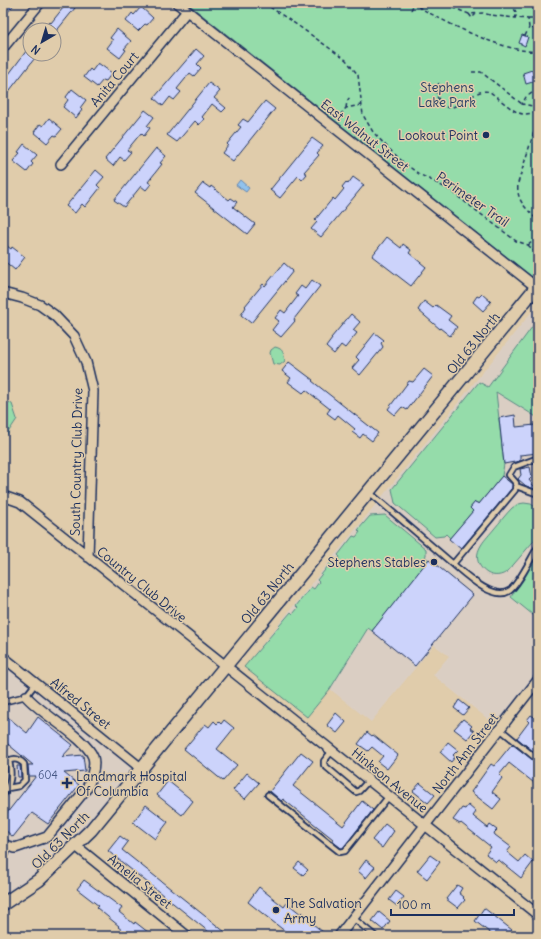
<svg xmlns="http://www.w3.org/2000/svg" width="541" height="939" font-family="Delius,sans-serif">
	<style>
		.built { fill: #dacec3 }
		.green { fill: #95dcaa; stroke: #588684 }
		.water { fill: #91c2ed; stroke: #6287b4 }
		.building { fill: #ccd3fb; stroke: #1b2f5e }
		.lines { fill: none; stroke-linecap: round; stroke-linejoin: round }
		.lane-casing { stroke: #1b2f5e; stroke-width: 8 }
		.street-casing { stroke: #1b2f5e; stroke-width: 12 }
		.secondary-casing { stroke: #1b2f5e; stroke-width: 15 }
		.path { stroke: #1b2f5e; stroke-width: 1.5; stroke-dasharray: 4 3; stroke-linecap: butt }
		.lane { stroke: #e0ccab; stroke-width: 4.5 }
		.street { stroke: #e0ccab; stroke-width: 9 }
		.secondary { stroke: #e0ccab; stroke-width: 12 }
		.poi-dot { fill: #1b2f5e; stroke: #e0ccab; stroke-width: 1.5 }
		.labels { text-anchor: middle; stroke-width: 3; stroke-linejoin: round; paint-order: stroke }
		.number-label { font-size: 11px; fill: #475885 }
		.street-label { font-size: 13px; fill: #1b2f5e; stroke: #e0ccab }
		.park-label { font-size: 13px; fill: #274066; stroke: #e0ccab }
		.poi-label { font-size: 13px; fill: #1b2f5e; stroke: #e0ccab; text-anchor: end }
	</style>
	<rect width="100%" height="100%" fill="#e0ccab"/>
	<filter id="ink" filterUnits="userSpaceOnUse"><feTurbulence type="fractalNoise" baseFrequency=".025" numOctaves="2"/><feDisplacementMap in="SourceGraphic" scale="8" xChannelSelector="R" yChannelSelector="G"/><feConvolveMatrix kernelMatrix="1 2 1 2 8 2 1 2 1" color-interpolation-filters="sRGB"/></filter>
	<g filter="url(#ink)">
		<path class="built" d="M538,304V680L499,728L433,675L449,656L434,645L371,722L330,689L307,717L244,667Z
			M13,665L142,769L76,846L3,904V678Z"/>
		<path class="green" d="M187,3H538V270L532,277Z
			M538,319V418L496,392L504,464L502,476L479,504L475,502L470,508L473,511L450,538L446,534L444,536L435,537L395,503L392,489L479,382L488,387Z
			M275,347C284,349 283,353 285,361L280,365L273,364L270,353L271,350Z
			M3,399L12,404L17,419L3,440Z
			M524,503L531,504L538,509V536L508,571C502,576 494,577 487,573C484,571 481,568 479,564C473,550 486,539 494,529C500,522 506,514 512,508L518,504Z
			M385,515L426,549V555L425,557L429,560L372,631L368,628L330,689L307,717L244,667L291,612L293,614L298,608L296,606L311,587L314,589L319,582L317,580L332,561L335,563L340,557L338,555L353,536L356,537L360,532L358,530L370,516Z
			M538,554V619L511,597Z"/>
		<path class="water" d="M240,180L249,188L246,192L236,185Z"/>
		<path class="building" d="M3,3H15L3,18Z
			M67,3L75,8L58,29L59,30H43L50,22L51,23Z
			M141,7L153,18L147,25L145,24L138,31L126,21L132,13L134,15Z
			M117,29L131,41L124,49L126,50L120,58L107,48L113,40L110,38Z
			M522,35L528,37L525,46L519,43Z
			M30,46V54H38L3,99V79L8,73L9,74Z
			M196,49L204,56L197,64L201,68L194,76L190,73L177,89L181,92L174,100L170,97L163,106L154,98Z
			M98,63L112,73L106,81L103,80L97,87L84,77L90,69L92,71Z
			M532,70L536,81L526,84L523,73Z
			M209,83L220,91L214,98L226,108L222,112L212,104L202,117L204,119L199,125L195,121L177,142L167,135Z
			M72,89L86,100L80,108L82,110L76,118L63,107L68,100L66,97Z
			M265,101L275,109L233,161L222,153L228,145L227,144L241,127L238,125L243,119L248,122Z
			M145,110L154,117L147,126L150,128L144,136L141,133L127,150L131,152L124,160L120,157L113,166L105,159Z
			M49,118L62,129L56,136L54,135L47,143L34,132L40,124L43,126Z
			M312,138L323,146L317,153L319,155L304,172L307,174L302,180L298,176L280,198L270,190Z
			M24,144L37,155L31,162L33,164L27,172L13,161L20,153L18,152Z
			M156,148L166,156L160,163L162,164L148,182L151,184L146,190L141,186L124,207L114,200Z
			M96,170L104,177L97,185L100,188L85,207L82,204L75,213L66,206Z
			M353,177L364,185L321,237L311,229L317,222L315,220L333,198L335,200L344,189L342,187L346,182L348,184Z
			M203,183L210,188L211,186L229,200L231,198L237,202L233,207L255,224L247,234L195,193Z
			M387,237L401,248L403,244L411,250L409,253L426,267L411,286L372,256Z
			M7,246L11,249L12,247L25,257L15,270L3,260V251Z
			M284,263L293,271L251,323L241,315L246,307L245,306L263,284L265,286Z
			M312,280L320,286L294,319L295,321L281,337L272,330L279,321L275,318L281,310L285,313L298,296L295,294L301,286L305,289Z
			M482,294L491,302L483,311L473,302L477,296L479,297Z
			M424,301L433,308L436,305L451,316L448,320L457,327L450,336L440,328V329L418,310Z
			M351,314L360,322L353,330L357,333L345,348L341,345L334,354L326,347L332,339L331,338Z
			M375,333L384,340L381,343L383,347L360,375L352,368L359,360L356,357Z
			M289,362L313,380L312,381L378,433L372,441L363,434L360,438L352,432L355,429L338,415L335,419L327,413L330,409L306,390L303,393L288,382L291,378L282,371Z
			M424,369L433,376L407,410L402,407L395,415L388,409L409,381L413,382Z
			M515,415L516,427L535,425L538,453L520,455V461L504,464L499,418Z
			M530,467L532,477L529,480L537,490L526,486L518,479L521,475L520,469Z
			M502,476L512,484V488L461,549L449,539L473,511L470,508L475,502L479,504Z
			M429,559L473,595L415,666L372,631Z
			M459,700L469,708L463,715L454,708Z
			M538,712V755L517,738L529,722L527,720L531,715L534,717Z
			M3,713L27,733L38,717L73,745L62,757L83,755L85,771L64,773L79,785L48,824L32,813L13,837L3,828V818L36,776H29L28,765H33L3,740Z
			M336,713L346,722L337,733L327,725Z
			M463,719L472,726L470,728L474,731L467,739L454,729Z
			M224,720L234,728L217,749L237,765L223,781L184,749L205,724L209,727L214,721L217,724L219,722L221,724Z
			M367,732L372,736L373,735L398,755L387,769L378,762L383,756L372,747L368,751L358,744Z
			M448,742L458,750L453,755L455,757L451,762L440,752Z
			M512,744L538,764V786L509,763L499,775L502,778L492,792L501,799L493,809L471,792L491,764L494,766Z
			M301,752L313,761L293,786L343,826L362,801L373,810L343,848H341L332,841L333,839L283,799L281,801L270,791Z
			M17,766H20L21,777H18Z
			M247,773L259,783L245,799L233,790Z
			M168,781L193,801L182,815L157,795Z
			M420,783L435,795L428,803L413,791Z
			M146,805L168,822L155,839L133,822Z
			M468,805L476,812L473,816L474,817L488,828L490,825L497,830L494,833L495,835L511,847L507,852L519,862L525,855L533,862L521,878L500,861L498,860L496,862L486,854L491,847L461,823L460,824L453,820L462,808L465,809Z
			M385,824L394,831L382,848L372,840Z
			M120,836L128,842L122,850L230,936H214L108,851Z
			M430,855L440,862L427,879L417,871Z
			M366,860L375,867L366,878L358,871Z
			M299,862L308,870L303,875L294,868Z
			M84,880L122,908L119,912L134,924L135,922L153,936H130L118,927L119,926L97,908L99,906L77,889Z
			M457,885L462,888L459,893L464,897L463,898L465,900L458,908L446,899Z
			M259,887L284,907L287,903L301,914L302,912L309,918L308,920L323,932L319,936H291L248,902Z
			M396,891L404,897L397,906L389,900Z
			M484,908L512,930L507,936H494L475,921Z
			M379,912L390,921L383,930L372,921Z"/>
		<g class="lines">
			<g class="lane-casing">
				<path id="lane" d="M516,486L538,494
					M369,492L453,564L515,490L516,483L509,475L514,467L538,458
					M453,564C465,574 493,601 509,591C518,586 532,556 538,547
					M3,702L26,696L36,683
					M500,729L538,760
					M332,751L324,761V765L356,792L359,791L369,780
					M3,756L9,761C12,774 11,784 3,795
					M8,788L19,786L25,780L24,764C20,760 15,757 9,761
					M268,795L340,852L345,851L389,796
					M3,839L8,846L6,854L3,857
					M353,918L375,936"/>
			</g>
			<g class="street-casing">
				<path id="street" d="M177,3L536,287
					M3,48L40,3
					M61,164L187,11
					M3,293L22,298L40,305L54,315L74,336L86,362L93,391L88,557
					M3,496L20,502L538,915
					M3,657L142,769
					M8,846L15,848L47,837L87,788C91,779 96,767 93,757C86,738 41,714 26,696
					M76,846L187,936
					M339,936L538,680"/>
			</g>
			<g class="secondary-casing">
				<path id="secondary" d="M3,904L39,880L91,830L538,285"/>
			</g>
			<path class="path" d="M264,3L300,27L346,60L358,75L363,115L373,132L388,148L404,163L419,174L448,189L516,241L528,245
				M412,3C440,20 506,54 538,51
				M447,3L454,8L469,14L483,13L490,15L515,18
				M511,3L517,14L515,18L528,19L529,28L538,29
				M411,10L414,4
				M469,14L472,18L476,14
				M528,19H538
				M525,36L529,28
				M472,72H481L522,104
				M535,72L538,77
				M533,73L538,70
				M439,83C436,89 435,94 439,100C451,123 473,85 490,92C493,94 497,97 500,100C506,104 515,113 523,114C528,114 533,113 538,112
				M538,89L526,97L522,104L538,107
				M346,108L347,101L350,97
				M538,119L518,183C516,202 526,207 538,221
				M339,122L341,114L346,108L361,105
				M528,245L538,255
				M528,245L538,238"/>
			<use href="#lane" class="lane"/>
			<use href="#street" class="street"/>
			<use href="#secondary" class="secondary"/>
		</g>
	</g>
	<g class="poi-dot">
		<circle cx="486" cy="135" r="4"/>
		<circle cx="434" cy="562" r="4"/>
		<path d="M65 777h4v4h4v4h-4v4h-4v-4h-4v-4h4z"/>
		<circle cx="276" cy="910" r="4"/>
	</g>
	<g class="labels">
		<g class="number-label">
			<text x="48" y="779">604</text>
		</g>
		<g class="street-label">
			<text transform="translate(114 79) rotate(-50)" y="5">Anita Court</text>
			<text transform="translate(365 135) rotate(38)" y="5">East Walnut Street</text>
			<text transform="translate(473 199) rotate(35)" y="5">Perimeter Trail</text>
			<text transform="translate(473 343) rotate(-51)" y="5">Old 63 North</text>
			<text transform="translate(76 462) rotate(-89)" y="5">South Country Club Drive</text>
			<text transform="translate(142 584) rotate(39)" y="5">Country Club Drive</text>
			<text transform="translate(267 593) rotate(-51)" y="5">Old 63 North</text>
			<text transform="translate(81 703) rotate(39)" y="5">Alfred Street</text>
			<text transform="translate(465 753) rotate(-52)" y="5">North Ann Street</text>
			<text transform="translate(390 780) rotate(39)" y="5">Hinkson Avenue</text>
			<text transform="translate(60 840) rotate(-45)" y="5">Old 63 North</text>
			<text transform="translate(140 881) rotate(39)" y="5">Amelia Street</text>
		</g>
		<g class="park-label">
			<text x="447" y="92">Stephens<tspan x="447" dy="15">Lake Park</tspan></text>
		</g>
		<g class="poi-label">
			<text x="478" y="140">Lookout Point</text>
			<text x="426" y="567">Stephens Stables</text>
			<text x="76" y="781" text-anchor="start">Landmark Hospital<tspan x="76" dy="15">Of Columbia</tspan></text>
			<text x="284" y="908" text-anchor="start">The Salvation<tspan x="284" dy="15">Army</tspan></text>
		</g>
	</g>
	<rect width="541" height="939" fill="none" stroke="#e0ccab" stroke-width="16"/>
	<rect x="8" y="8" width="525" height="923" fill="none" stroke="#1b2f5e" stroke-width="1.5" filter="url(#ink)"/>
	<g transform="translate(42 42) rotate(218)"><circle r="19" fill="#e0ccab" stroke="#918d8c"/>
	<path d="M0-3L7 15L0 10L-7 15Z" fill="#1b2f5e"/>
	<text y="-6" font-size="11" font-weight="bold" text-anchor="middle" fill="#1b2f5e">N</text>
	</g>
	<path d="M391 909v6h123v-6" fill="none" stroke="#1b2f5e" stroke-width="2"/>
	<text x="397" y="909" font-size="12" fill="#1b2f5e" stroke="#e0ccab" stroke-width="3" paint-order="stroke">100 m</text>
</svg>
